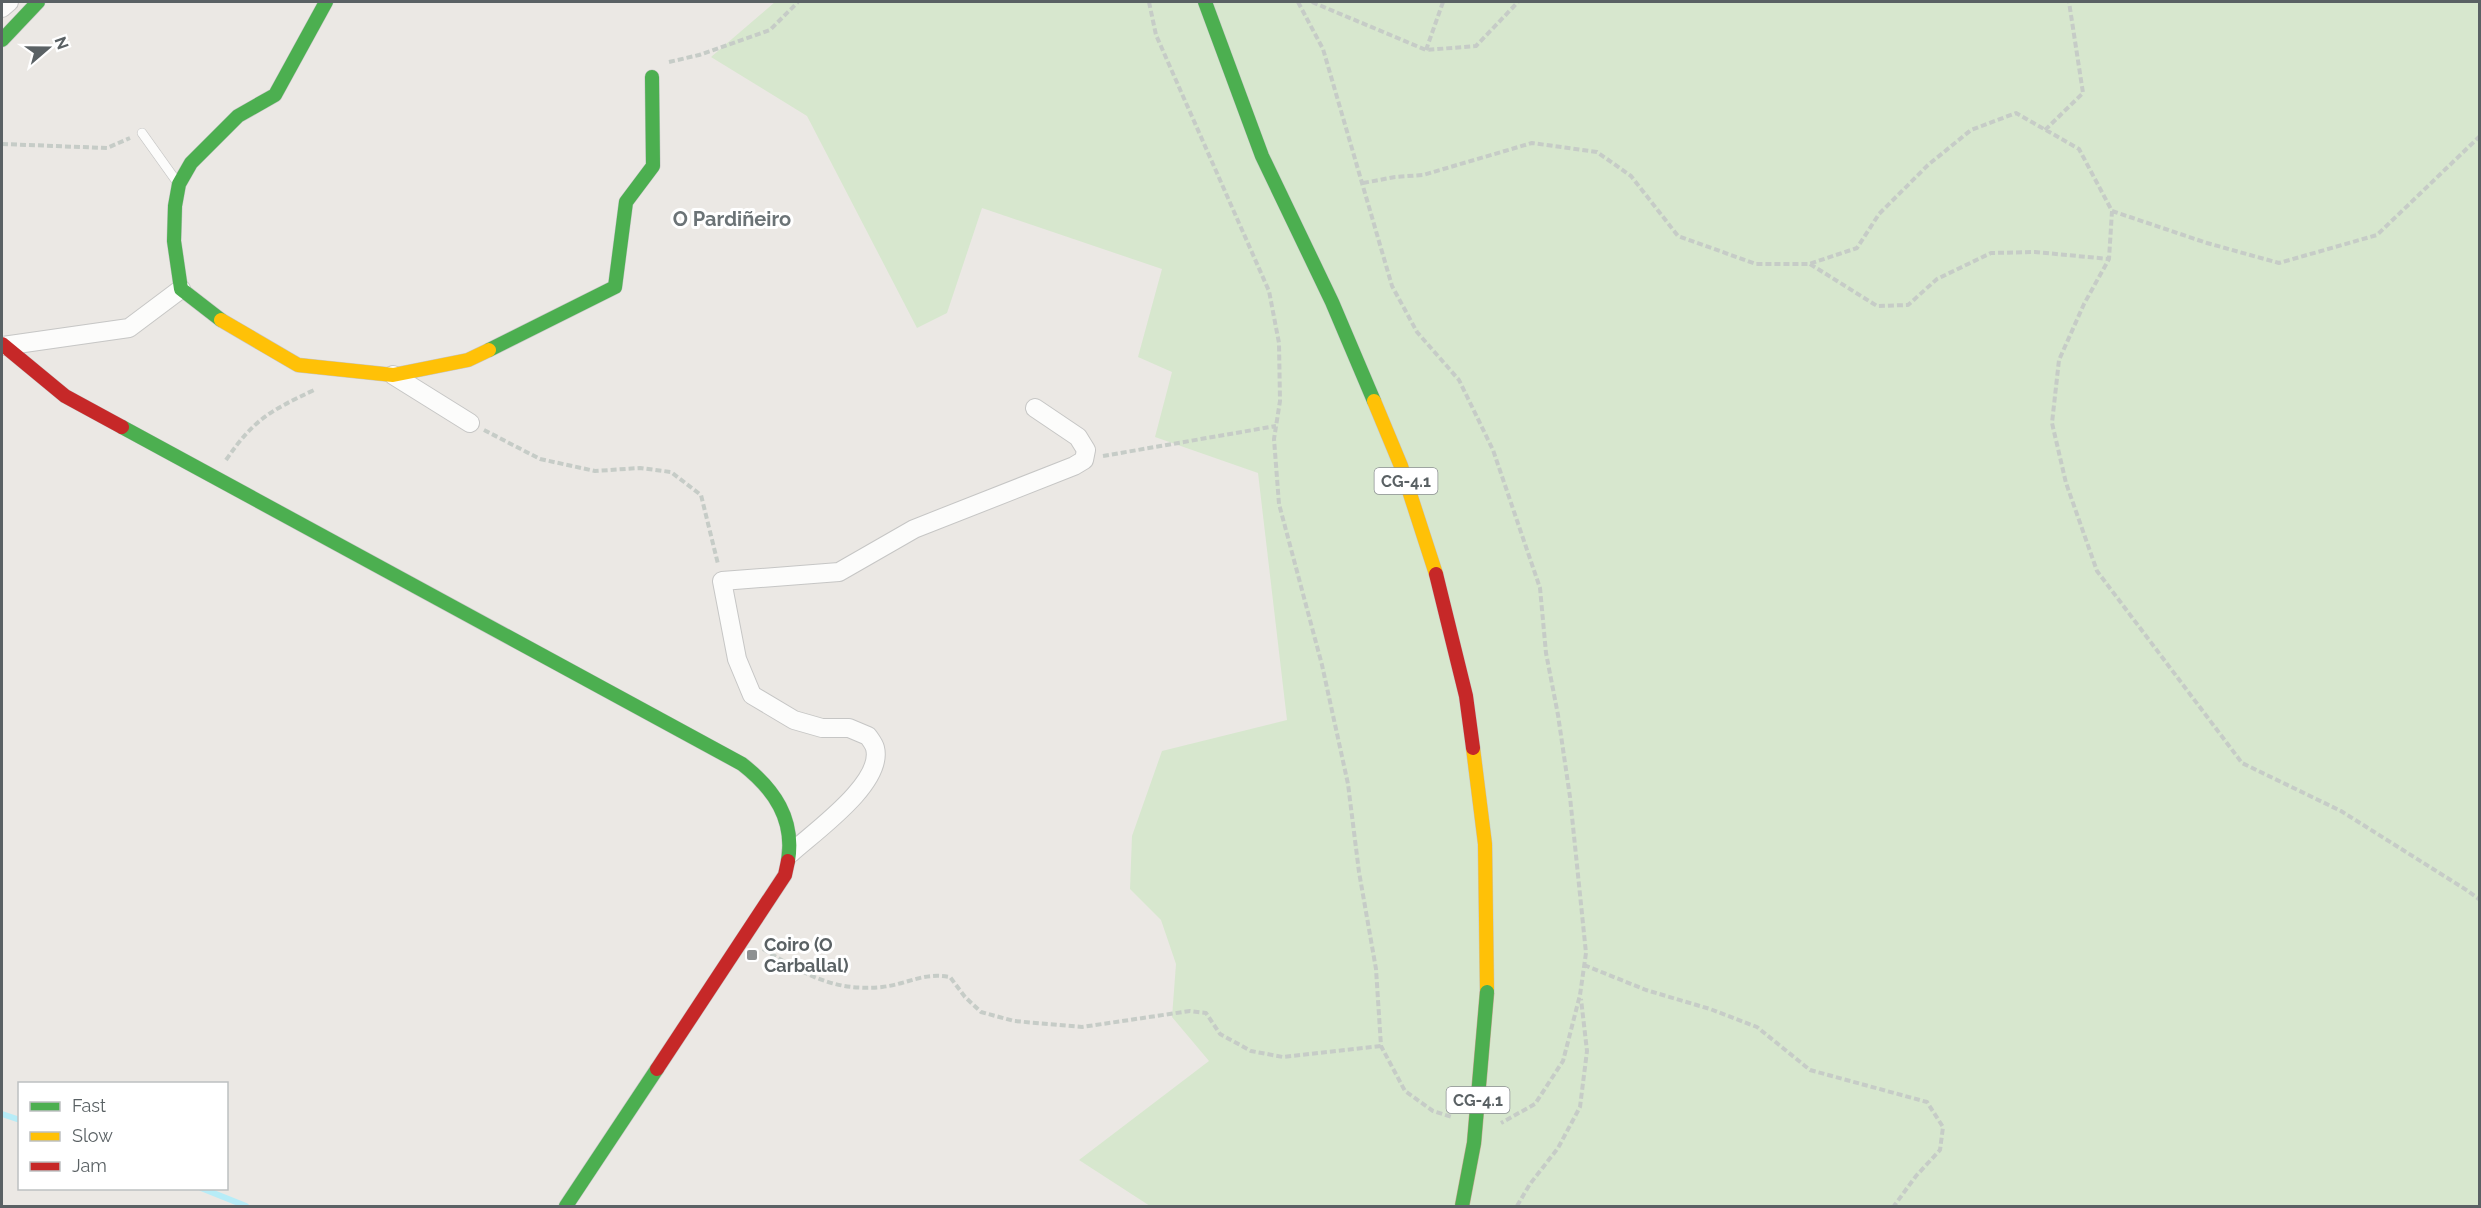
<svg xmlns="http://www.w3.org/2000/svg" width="2481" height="1208" font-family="Raleway,sans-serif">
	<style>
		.green { fill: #d7e7ce }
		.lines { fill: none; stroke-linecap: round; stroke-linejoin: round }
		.stream { stroke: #b7ecf7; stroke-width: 6 }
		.lane-casing { stroke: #c6c6c5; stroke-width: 10 }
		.street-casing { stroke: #c6c6c5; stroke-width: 20 }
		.fast-casing { stroke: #c6c6c6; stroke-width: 15 }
		.slow-casing { stroke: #c6c6c6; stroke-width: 15 }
		.jam-casing { stroke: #c6c6c6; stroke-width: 15 }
		.path { stroke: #c6ccc7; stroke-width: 4; stroke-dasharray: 6 3; stroke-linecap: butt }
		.lane { stroke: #fcfcfb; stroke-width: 9 }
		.street { stroke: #fcfcfb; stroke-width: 18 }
		.fast { stroke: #4caf50; stroke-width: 14 }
		.slow { stroke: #ffc107; stroke-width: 14 }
		.jam { stroke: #c62828; stroke-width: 14 }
		.fast-bridge-casing { stroke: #c3a892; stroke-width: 15; stroke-linecap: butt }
		.fast-bridge { stroke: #4caf50; stroke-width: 14 }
		.poi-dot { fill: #8d9091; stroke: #fff; stroke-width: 2 }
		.labels { text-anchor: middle; stroke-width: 6; stroke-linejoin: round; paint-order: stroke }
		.shield { fill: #fff; stroke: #8c9092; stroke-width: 1.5 }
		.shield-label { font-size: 16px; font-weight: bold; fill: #5a6164 }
		.poi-label { font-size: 18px; font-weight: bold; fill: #5a6164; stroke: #fff; text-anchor: start }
		.neighbourhood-label { font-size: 20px; font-weight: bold; fill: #6b7376; stroke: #fff }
	</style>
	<rect width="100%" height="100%" fill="#ebe8e4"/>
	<path class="green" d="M775,2H2479V1206H1150L1079,1160L1209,1061L1172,1017L1176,964L1161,920L1130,889L1132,836L1162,751L1287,720L1258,473L1155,437L1172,372L1138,357L1162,269L982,208L947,313L917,328L807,116L711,57Z"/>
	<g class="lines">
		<path class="stream" d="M2,1114L20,1120
			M201,1188L246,1206"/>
		<g class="lane-casing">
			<path id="lane" d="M142,133L177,182"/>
		</g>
		<g class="street-casing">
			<path id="street" d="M2,8L9,2
				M3,346L129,328L181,289
				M393,375L470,423
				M791,853C814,832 884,783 875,748C874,744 870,739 868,736L849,728H822L794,720L752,695L737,659L722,581L839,572L914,529L1074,466L1084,460L1086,450L1078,437L1035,408"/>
		</g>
		<g class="fast-casing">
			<path id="fast" d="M1205,2L1262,156L1332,302L1374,401
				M2,40L38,2
				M221,320L181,289L174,241L175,206L179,184L191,163L238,116L275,95L326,2
				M489,350L615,287L626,202L653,166L652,77
				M122,427L742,764C774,789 795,819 788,861
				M566,1206L657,1069"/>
		</g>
		<g class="slow-casing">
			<path id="slow" d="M221,320L298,365L393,375L468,360L489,350
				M1374,401L1401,466L1436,574
				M1473,748L1485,844L1487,992"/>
		</g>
		<g class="jam-casing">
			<path id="jam" d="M2,344L65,396L122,427
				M1436,574L1466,696L1473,748
				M657,1069L785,875L788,861"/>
		</g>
		<path class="path" d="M1149,2L1156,35L1269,291L1279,343L1280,401L1274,439L1279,504L1322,665L1348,784L1359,872L1376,969L1381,1046L1405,1091L1433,1111L1452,1117
			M1298,2L1323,49L1392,286L1417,332L1459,380L1493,450L1540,588L1546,653L1558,715L1570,797L1586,953L1580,995L1563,1061L1535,1104L1501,1123
			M1312,2L1426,50L1476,46L1518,2
			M1426,50L1443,2
			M669,62L699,55L770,30L798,2
			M2045,130L2083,93L2069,2
			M2,144L107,148L130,138
			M1363,183L1395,177L1423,175L1532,143L1597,152L1631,176L1678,236L1756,264H1809L1857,248L1879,214L1928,165L1971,130L2016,113L2079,149L2112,211L2109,259L2084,304L2059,360L2052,423L2066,483L2097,571L2242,763L2341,811L2468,891L2480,900
			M2112,211L2207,243L2279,263L2377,235L2480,136
			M1810,264L1877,306L1908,305L1937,279L1991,253L2035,252L2109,259
			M484,430L540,459L595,471L640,468L671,472L701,495L718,564
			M1103,456L1276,426
			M226,460C254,419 270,411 314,390
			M763,949C803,973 833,992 882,987C908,984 923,972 950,977L965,997L981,1012L1014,1021L1082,1027L1190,1011L1206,1013L1220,1034L1251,1051L1283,1057L1381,1046
			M1584,965L1646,990L1710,1009L1757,1027L1810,1070L1927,1102L1943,1127L1940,1150L1916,1176L1894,1206
			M1517,1206L1530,1184L1558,1148L1580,1107L1587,1051L1581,999"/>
		<use href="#lane" class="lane"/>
		<use href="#street" class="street"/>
		<use href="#fast" class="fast"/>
		<use href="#slow" class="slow"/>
		<use href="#jam" class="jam"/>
		<g class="fast-bridge-casing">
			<path id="fast-bridge" d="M1462,1206L1474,1143L1487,992"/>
		</g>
		<use href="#fast-bridge" class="fast-bridge"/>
	</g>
	<rect class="poi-dot" x="746" y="949" width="12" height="12" rx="3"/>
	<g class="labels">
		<g class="shield">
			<rect x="1374.5" y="468" width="63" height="26" rx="4.5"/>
			<rect x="1446.5" y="1087" width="63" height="26" rx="4.5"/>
		</g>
		<g class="shield-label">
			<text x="1406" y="487">CG-4.1</text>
			<text x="1478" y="1106">CG-4.1</text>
		</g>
		<g class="poi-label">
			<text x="764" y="951">Coiro (O<tspan x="764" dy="21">Carballal)</tspan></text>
		</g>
		<g class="neighbourhood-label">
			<text x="732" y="226">O Pardiñeiro</text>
		</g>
	</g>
	<rect width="2481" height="1208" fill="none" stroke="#5a6164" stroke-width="6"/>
	<rect x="18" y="1082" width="210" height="108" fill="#ffffff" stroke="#bdc0c1" stroke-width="1.5"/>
	<rect x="30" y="1102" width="30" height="9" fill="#4caf50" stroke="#bdc0c1" stroke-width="1.5"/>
	<text x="72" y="1112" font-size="18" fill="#5a6164">Fast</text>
	<rect x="30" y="1132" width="30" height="9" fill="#ffc107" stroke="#bdc0c1" stroke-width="1.5"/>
	<text x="72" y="1142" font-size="18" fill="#5a6164">Slow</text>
	<rect x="30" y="1162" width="30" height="9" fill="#c62828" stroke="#bdc0c1" stroke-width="1.5"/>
	<text x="72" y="1172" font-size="18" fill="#5a6164">Jam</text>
	<g transform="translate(48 48) rotate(70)" stroke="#ffffff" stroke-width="4.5" paint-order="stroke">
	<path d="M0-4.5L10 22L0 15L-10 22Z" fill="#5a6164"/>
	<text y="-9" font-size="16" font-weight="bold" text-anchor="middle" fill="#5a6164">N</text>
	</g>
</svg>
